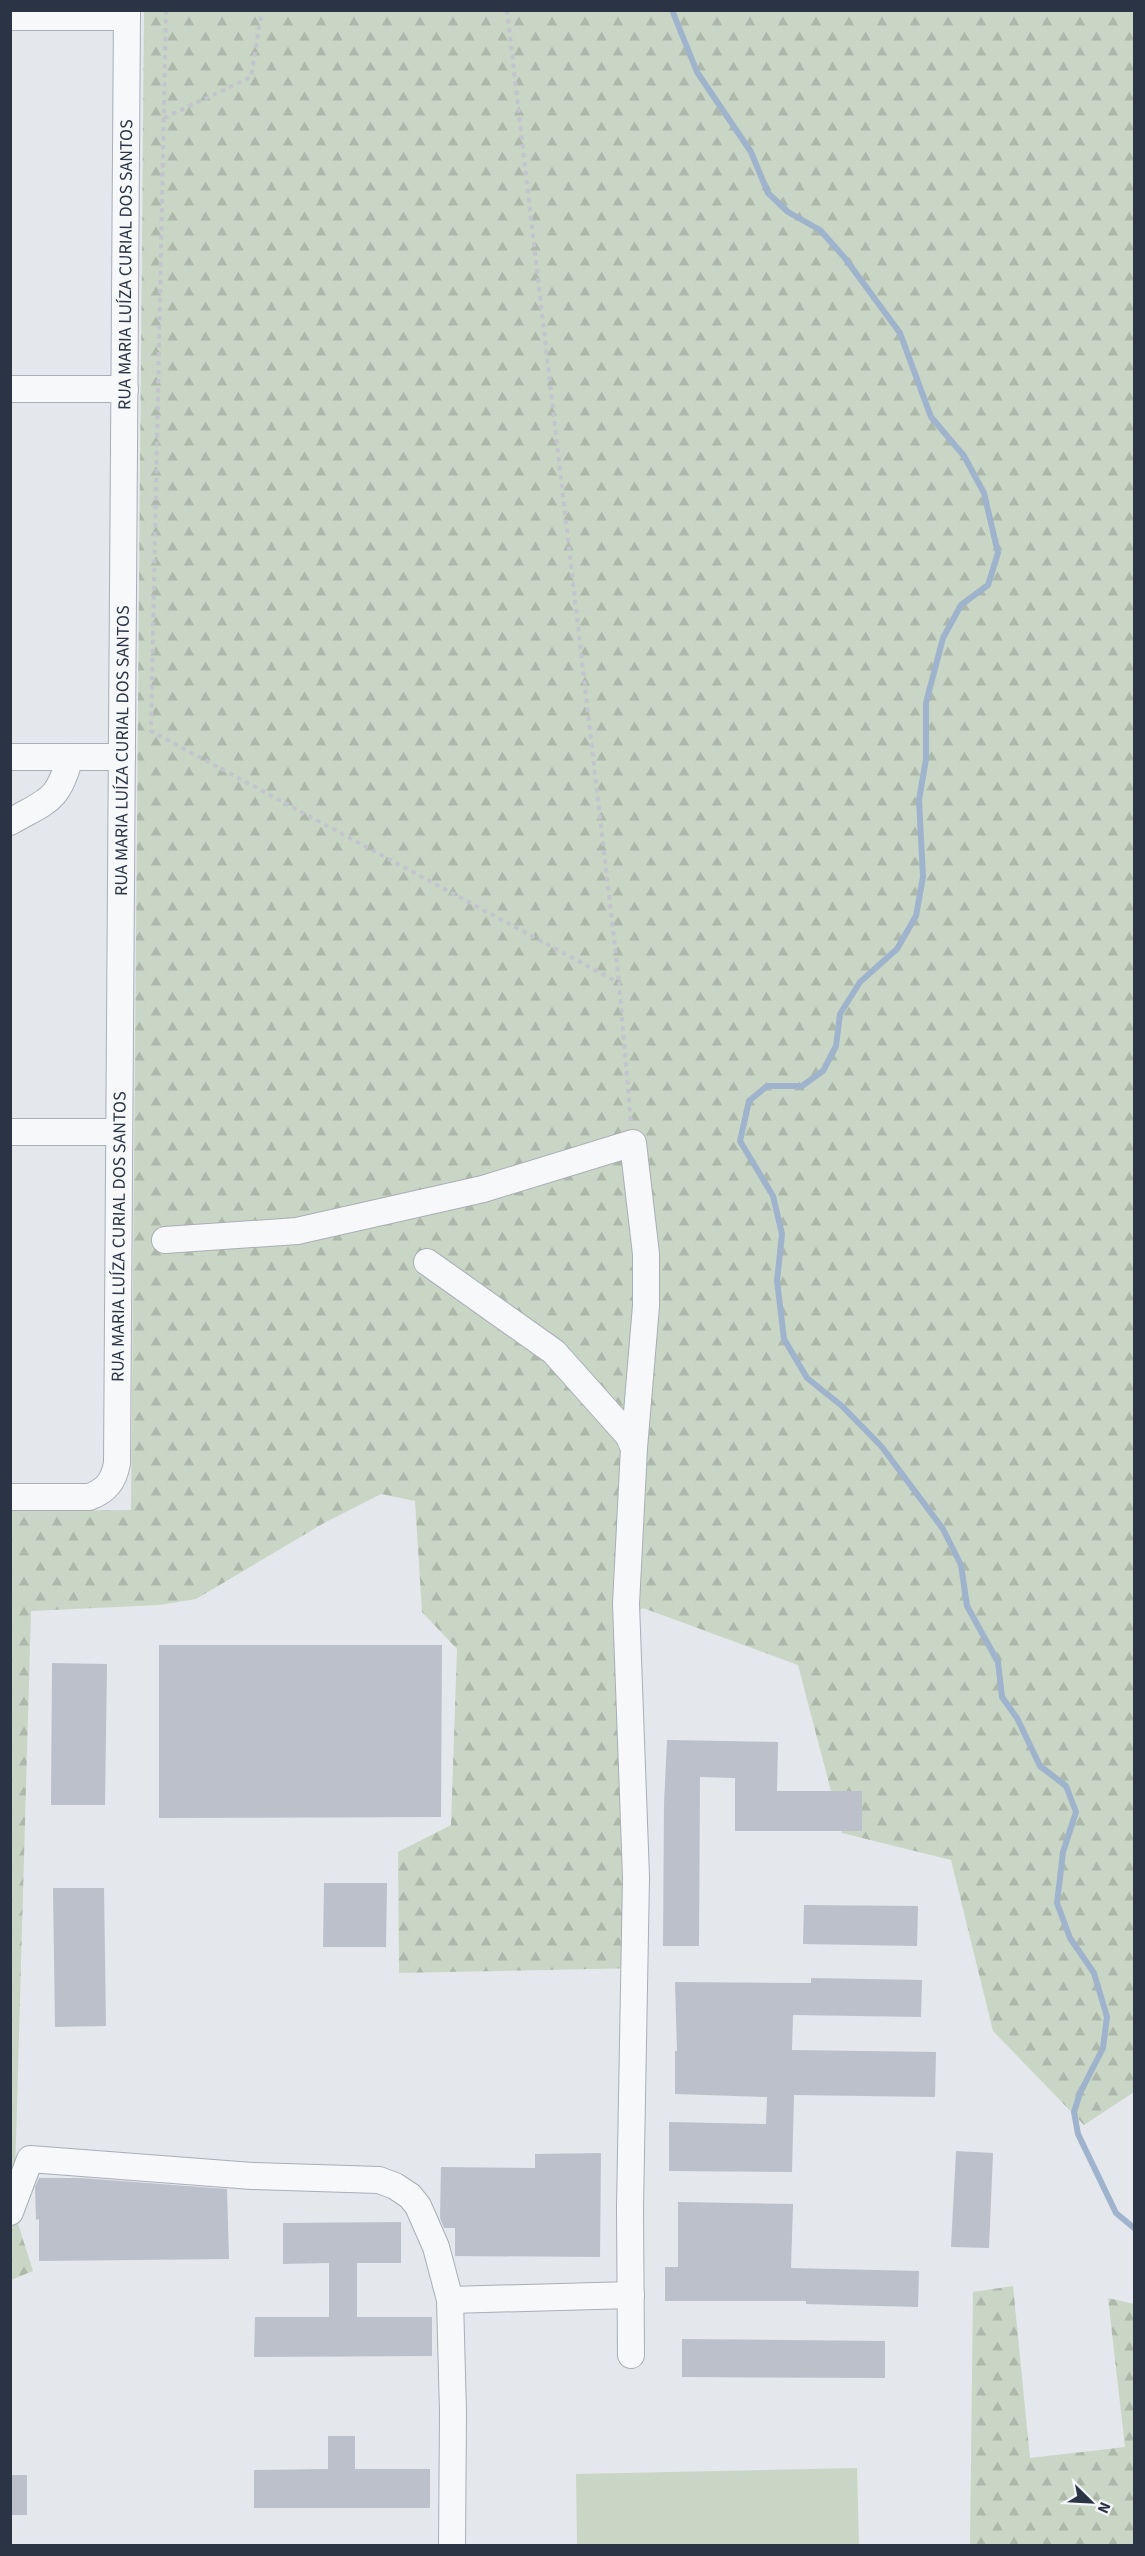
<svg xmlns="http://www.w3.org/2000/svg" width="1145" height="2556" font-family="'Source Sans 3',sans-serif">
	<style>
		.forest { fill: url(#forest-firs) }
		.pitch { fill: #c9d6c5 }
		.lines { fill: none; stroke-linecap: round; stroke-linejoin: round }
		.stream { stroke: #9fb4cc; stroke-width: 6 }
		.building { fill: #bbc0ca }
		.minor-casing { stroke: #a9aeb7; stroke-width: 28 }
		.path { stroke: #c2c5cb; stroke-width: 4; stroke-dasharray: 4.5 4.5; stroke-linecap: butt }
		.minor { stroke: #f7f8fa; stroke-width: 26 }
		.labels { text-anchor: middle; stroke-width: 4.5; stroke-linejoin: round; paint-order: stroke }
		.street-label { font-size: 18px; fill: #2b3445; stroke: #f4f6f9 }
	</style>
	<defs>
		<pattern id="forest-firs" width="22" height="20" patternUnits="userSpaceOnUse" patternTransform="scale(1.5)"><rect width="22" height="20" fill="#c9d6c5"/><path d="M5 1l3.5 6h-7zM16 11l3.5 6h-7z" fill="#adb8ab"/></pattern>
	</defs>
	<rect width="100%" height="100%" fill="#e4e7ec"/>
	<path class="forest" d="M144,11H1134V2092L1084,2125L993,2031L951,1860L842,1833L798,1665L643,1608L631,1617L642,1968L399,1973L398,1852L451,1825L457,1649L422,1612L415,1501L381,1494L324,1523L196,1599L159,1605L31,1611L14,2211L33,2271L11,2280V1511L131,1510Z
		M1013,2286L1030,2458L1125,2447L1108,2298L1134,2304V2545H970L973,2292Z"/>
	<path class="pitch" d="M857,2468L859,2545H577L576,2474Z"/>
	<g class="lines">
		<path class="stream" d="M672,10L697,72L751,152L768,193L788,212L820,230L844,257L900,333L931,417L964,456L984,493L998,553L988,585L961,605L943,638L926,703V759L919,800L923,877L916,916L897,949L860,982L840,1014L836,1046L823,1071L802,1086H767L749,1101L740,1141L773,1196L782,1234L777,1281L784,1339L807,1378L842,1406L882,1447L943,1529L961,1565L967,1606L998,1662L1002,1697L1017,1718L1040,1766L1066,1786L1076,1812L1063,1852L1057,1903L1070,1938L1094,1973L1107,2017L1103,2048L1080,2093L1074,2112L1078,2134L1116,2213L1134,2228"/>
	</g>
	<path class="building" d="M159,1645H442L441,1817L159,1818Z
		M52,1663L107,1664L105,1805H51Z
		M667,1740L778,1742L777,1791H862V1831H735V1778L700,1777L699,1946H663L664,1804Z
		M324,1883H387L386,1947H323Z
		M53,1888H104L106,2026L55,2027Z
		M804,1905L918,1906L917,1946L803,1944Z
		M811,1978L922,1980L921,2017L793,2015L792,2050L936,2052L935,2097L794,2095L792,2172L669,2171V2122L766,2124L767,2097L675,2094V2051H677L675,1982L811,1983Z
		M956,2151L993,2153L989,2248L951,2247Z
		M601,2153L600,2257L455,2256V2228H444L440,2218L441,2167L535,2168V2154Z
		M39,2178H81L227,2189L229,2259L39,2261V2219L36,2220L35,2187Z
		M678,2202L793,2204L791,2268L919,2271L918,2307L806,2304V2301H665V2267H678Z
		M401,2222V2263H357V2317H432V2356L254,2357L255,2317H329V2263L283,2264V2223Z
		M682,2339L885,2341V2378L682,2377Z
		M328,2436H355V2469H430V2508H254V2470L328,2469Z
		M10,2475H27V2515H10Z"/>
	<g class="lines">
		<g class="minor-casing">
			<g id="minor">
				<path d="M10,17H127"/>
				<path d="M10,389H125"/>
				<path d="M10,757H122"/>
				<path d="M10,822C48,800 58,802 70,757"/>
				<path d="M10,1132H119"/>
				<path d="M165,1240L297,1231L483,1189L633,1143L646,1254V1306L634,1448"/>
				<path d="M427,1262L554,1352L628,1435L634,1448L626,1604L636,1877L630,2208L631,2355"/>
				<path id="s1" d="M10,1497H89C106,1491 114,1481 117,1463L127,10"/>
				<path d="M10,2212L30,2159L252,2176L379,2180L395,2186L410,2196L418,2206L436,2247L450,2300L453,2412L452,2546"/>
				<path d="M450,2300L631,2295"/>
			</g>
		</g>
		<path class="path" d="M166,10L151,731L619,983L631,1124
			M507,10L619,982
			M164,118L251,77L262,10"/>
		<use href="#minor" class="minor"/>
	</g>
	<g class="labels">
		<g class="street-label">
			<text dy="6" stroke="none"><textPath href="#s1" startOffset="1324">RUA MARIA LUÍZA CURIAL DOS SANTOS</textPath></text>
			<text dy="6" stroke="none"><textPath href="#s1" startOffset="838">RUA MARIA LUÍZA CURIAL DOS SANTOS</textPath></text>
			<text dy="6" stroke="none"><textPath href="#s1" startOffset="352">RUA MARIA LUÍZA CURIAL DOS SANTOS</textPath></text>
		</g>
	</g>
	<rect width="1145" height="2556" fill="none" stroke="#2b3445" stroke-width="24"/>
	<g transform="translate(1091 2502) rotate(114)" stroke="#f4f6f9" stroke-width="4.5" paint-order="stroke">
	<path d="M0-4.5L10 22L0 15L-10 22Z" fill="#2b3445"/>
	<text y="-9" font-size="16" font-weight="bold" text-anchor="middle" fill="#2b3445">N</text>
	</g>
</svg>
